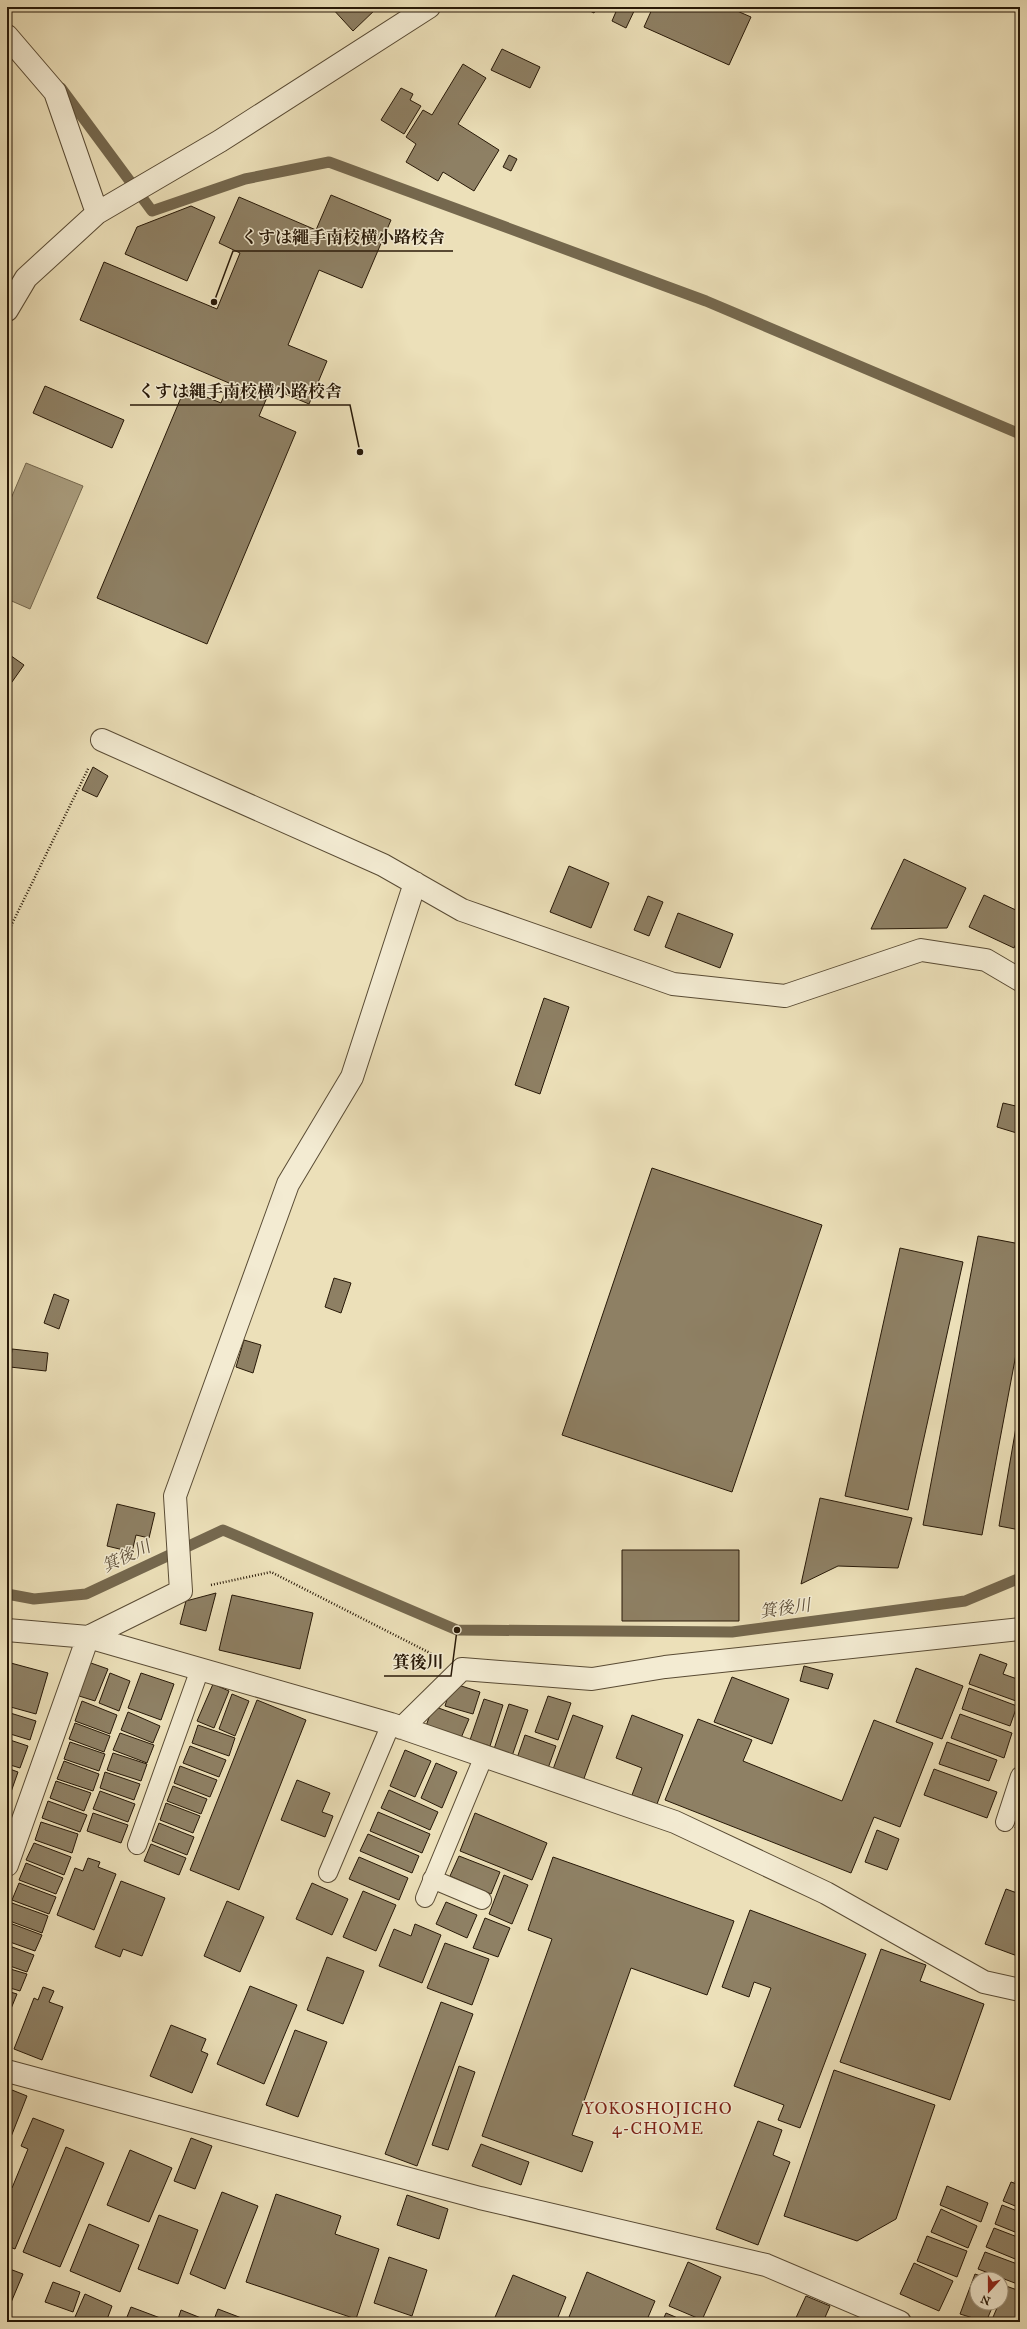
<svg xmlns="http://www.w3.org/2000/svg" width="1027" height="2329" font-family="'IM FELL Great Primer','Noto Serif JP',serif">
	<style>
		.water { fill: #a99c7d; stroke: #75684e }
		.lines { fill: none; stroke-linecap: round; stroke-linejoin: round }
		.stream { stroke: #75684e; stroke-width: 11 }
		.building { fill: #8e8064; stroke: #281908 }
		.lane-casing { stroke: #594b34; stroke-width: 20 }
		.street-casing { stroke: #594b34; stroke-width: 24 }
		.path { stroke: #281908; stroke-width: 2.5; stroke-dasharray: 1 2; stroke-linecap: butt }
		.lane { stroke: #f3ebd2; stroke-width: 18 }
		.street { stroke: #f3ebd2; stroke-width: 22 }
		.labels { text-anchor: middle; stroke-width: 3; stroke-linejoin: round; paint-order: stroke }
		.water-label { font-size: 17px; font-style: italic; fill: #5c4d37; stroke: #f3ebd2 }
		.neighbourhood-label { font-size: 17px; letter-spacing: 1px; fill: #7a1f14; stroke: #f3ebd2 }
		.leader { fill: none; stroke: #281908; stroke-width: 1.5 }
		.callout-dot { fill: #281908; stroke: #f3ebd2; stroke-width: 1.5 }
		.callout-label { font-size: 17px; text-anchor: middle; font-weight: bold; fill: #281908; stroke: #f3ebd2; stroke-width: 3; stroke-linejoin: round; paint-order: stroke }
	</style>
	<rect width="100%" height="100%" fill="#ece0b9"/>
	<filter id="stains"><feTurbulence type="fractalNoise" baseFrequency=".005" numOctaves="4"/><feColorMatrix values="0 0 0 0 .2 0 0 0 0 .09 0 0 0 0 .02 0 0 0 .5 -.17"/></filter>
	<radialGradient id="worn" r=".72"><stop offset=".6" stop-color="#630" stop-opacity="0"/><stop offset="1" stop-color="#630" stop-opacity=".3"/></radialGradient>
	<path class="water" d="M26,463L83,486L30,609L7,599V508Z"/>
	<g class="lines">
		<path class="stream" d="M61,88L152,211L245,179L329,162L706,301L1020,434
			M7,1594L34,1599L86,1594L223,1530L457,1630L732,1632L965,1601L1020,1578"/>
	</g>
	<path class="building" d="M331,7H378L353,31Z
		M582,7H597L594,13Z
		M618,7H636L626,28L612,21Z
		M653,7H728L751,17L729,65L644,27Z
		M502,49L540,67L530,88L491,70Z
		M463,64L486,78L458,124L499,150L474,191L443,172L438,181L406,162L416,144L406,137L423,110L432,115Z
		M401,88L413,94L410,100L421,106L404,134L381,120Z
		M509,155L517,159L511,171L503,167Z
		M331,195L391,220L362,288L319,270L288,345L327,361L309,404L271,388L259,416L296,432L207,644L97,598L185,388L221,403L229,383L80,320L104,262L217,309L240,253L219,243L239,197L316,230Z
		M191,206L215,217L187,281L125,254L137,227Z
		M45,386L124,420L112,448L33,413Z
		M7,653L24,665L7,689Z
		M93,767L108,776L97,797L82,790Z
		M904,859L966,888L947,928L871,929Z
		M569,866L609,883L591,928L550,912Z
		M984,895L1020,912V935L1014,948L969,927Z
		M648,896L663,902L649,936L634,930Z
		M678,913L733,934L720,968L665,947Z
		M544,998L569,1007L540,1094L515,1085Z
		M1003,1103L1020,1107V1134L997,1127Z
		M652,1168L822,1225L732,1492L562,1435Z
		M978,1236L1020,1244V1333L982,1535L923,1525Z
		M900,1248L963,1262L908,1510L845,1496Z
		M334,1278L351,1283L341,1313L325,1307Z
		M54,1294L69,1300L59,1329L44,1323Z
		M244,1340L261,1345L253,1373L236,1367Z
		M12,1349L48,1353L46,1371L10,1367Z
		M1020,1404V1530L999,1526Z
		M820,1498L912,1518L898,1568L838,1566L801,1584Z
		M117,1504L155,1513L149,1538L136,1535L132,1552L107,1546Z
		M622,1550H739V1621H622Z
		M216,1593L206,1631L180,1624L186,1601Z
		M232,1595L313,1613L300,1669L219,1650Z
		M980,1654L1007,1664L1003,1674L1020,1680V1689L1016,1701L969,1684Z
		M7,1662L48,1673L36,1714L7,1706Z
		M88,1662L108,1669L95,1701L76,1695Z
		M804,1666L833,1674L828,1689L800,1681Z
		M916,1668L963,1686L942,1739L896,1722Z
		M110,1673L130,1681L119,1711L99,1703Z
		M141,1673L174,1684L161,1720L128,1708Z
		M732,1677L789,1699L772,1744L714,1722Z
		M452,1683L480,1692L473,1714L445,1706Z
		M213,1684L229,1691L214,1728L197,1721Z
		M969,1688L1017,1706L1010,1726L962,1709Z
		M232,1694L249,1701L235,1736L219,1729Z
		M548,1696L571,1703L558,1740L535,1732Z
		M484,1699L503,1705L490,1746L470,1740Z
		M257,1700L306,1720L239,1890L190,1870Z
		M82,1701L117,1715L110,1734L75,1721Z
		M509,1704L528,1710L511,1759L493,1752Z
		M433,1706L469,1719L461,1738L426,1726Z
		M7,1712L36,1721L30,1740L7,1733Z
		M128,1712L160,1726L153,1743L121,1730Z
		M960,1714L1012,1733L1004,1758L951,1738Z
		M573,1715L603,1726L582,1784L552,1772Z
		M632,1715L683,1735L657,1804L632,1795L642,1768L616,1758Z
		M698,1719L752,1740L743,1761L842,1801L874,1720L933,1743L900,1827L874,1817L851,1873L665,1800Z
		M75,1723L110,1736L104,1752L69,1739Z
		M198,1725L235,1738L229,1756L192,1743Z
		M120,1733L154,1745L147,1763L113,1750Z
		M525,1735L556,1746L547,1771L516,1761Z
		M7,1739L28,1746L20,1768L7,1764Z
		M70,1742L105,1754L99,1771L64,1759Z
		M947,1742L997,1760L989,1781L939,1764Z
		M190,1746L226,1760L219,1777L183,1763Z
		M405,1750L431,1761L415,1797L390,1786Z
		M113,1753L147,1764L141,1781L107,1770Z
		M64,1761L99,1774L93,1791L57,1779Z
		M436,1763L457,1772L442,1808L421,1798Z
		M180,1766L217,1780L210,1797L174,1783Z
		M7,1768L18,1772L11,1792L7,1791Z
		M934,1769L997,1792L987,1818L924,1795Z
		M105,1772L140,1784L134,1800L100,1788Z
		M297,1780L330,1793L322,1812L333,1816L325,1837L281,1820Z
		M56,1781L91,1793L84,1811L50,1798Z
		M173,1786L207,1799L201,1814L167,1801Z
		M389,1790L438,1812L430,1830L381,1808Z
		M100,1791L135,1804L128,1822L93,1809Z
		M48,1801L87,1815L80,1832L42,1818Z
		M166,1803L200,1816L193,1833L160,1820Z
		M378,1812L430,1834L422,1853L370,1831Z
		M93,1813L128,1825L121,1843L87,1831Z
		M475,1813L547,1843L532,1880L460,1851Z
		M1020,1814V1830L1015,1828Z
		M41,1822L78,1834L72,1853L35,1840Z
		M159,1823L194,1837L187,1855L152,1841Z
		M877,1830L899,1839L887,1870L865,1862Z
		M368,1834L419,1856L412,1873L360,1851Z
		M34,1843L71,1857L64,1875L26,1860Z
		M151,1844L186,1858L179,1875L144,1861Z
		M459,1856L500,1872L491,1894L450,1876Z
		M359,1857L408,1878L399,1900L349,1879Z
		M553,1857L734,1921L707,1995L631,1968L572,2135L593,2142L582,2172L482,2136L552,1939L528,1930Z
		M88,1858L100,1862L98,1867L116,1874L94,1930L57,1915L75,1868L83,1871Z
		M26,1863L63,1878L56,1894L19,1880Z
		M504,1875L528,1885L512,1924L489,1914Z
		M121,1881L165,1898L142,1956L123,1949L120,1957L95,1947Z
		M19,1883L56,1897L49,1914L12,1900Z
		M312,1883L348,1899L332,1935L296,1919Z
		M1020,1886V1957L985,1944L1006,1889L1017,1893Z
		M363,1891L396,1905L376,1951L343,1937Z
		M227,1901L264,1917L240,1972L204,1956Z
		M446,1902L477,1915L467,1938L436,1924Z
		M12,1903L48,1916L42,1933L7,1920Z
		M750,1910L866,1954L800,2128L778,2120L784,2105L734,2086L771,1988L754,1982L749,1997L722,1987Z
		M485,1918L510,1928L498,1957L473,1948Z
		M7,1922L42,1935L35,1951L7,1941Z
		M415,1924L441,1935L422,1983L379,1966L394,1929L411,1936Z
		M445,1943L489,1959L472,2005L427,1988Z
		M7,1945L34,1955L27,1972L7,1965Z
		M881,1949L926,1965L920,1981L984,2004L950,2100L840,2062Z
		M327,1957L364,1971L343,2024L307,2010Z
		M7,1968L27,1974L20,1991L7,1987Z
		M250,1986L297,2005L264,2084L217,2064Z
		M43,1987L54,1991L49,2002L63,2007L42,2060L14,2049L34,1998L38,2000Z
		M7,1991L17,1994L8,2016H7Z
		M441,2002L473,2014L417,2166L385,2154Z
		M171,2025L206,2039L201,2051L208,2054L192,2093L150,2076Z
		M295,2030L327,2042L298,2117L266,2105Z
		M459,2066L475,2072L448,2150L432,2145Z
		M834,2070L935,2105L896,2219L857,2241L784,2216Z
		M7,2088L27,2096L7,2147Z
		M33,2118L64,2130L15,2249L7,2246V2186L12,2188L28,2149L21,2146Z
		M758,2121L782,2130L773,2155L790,2162L758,2245L716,2229Z
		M191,2138L212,2146L195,2189L174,2181Z
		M481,2144L529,2162L521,2185L472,2166Z
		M66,2147L104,2163L60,2267L23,2252Z
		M130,2150L172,2168L149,2222L107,2205Z
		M1020,2167V2184L1015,2182Z
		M1011,2182L1020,2185V2208L1003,2201Z
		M947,2186L988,2203L981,2222L940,2205Z
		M222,2192L258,2206L225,2289L190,2274Z
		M276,2194L341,2216L335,2234L379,2249L356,2319L246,2282Z
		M407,2195L448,2209L439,2239L397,2225Z
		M1002,2205L1020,2212V2234L995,2224Z
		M941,2209L977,2226L968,2248L931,2232Z
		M159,2215L198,2230L178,2284L138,2269Z
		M89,2224L139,2245L120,2292L70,2271Z
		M994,2228L1020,2238V2261L986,2247Z
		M927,2236L967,2251L957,2277L917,2261Z
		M985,2252L1020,2265V2285L978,2269Z
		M389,2257L427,2270L412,2316L374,2303Z
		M688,2262L721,2277L702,2320L669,2306Z
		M914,2263L953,2281L939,2311L900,2294Z
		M7,2268L23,2274L7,2312Z
		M587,2272L655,2301L646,2322H567Z
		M975,2274L989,2279H977V2303H994L986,2322L960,2314Z
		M513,2275L566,2297L556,2322H493Z
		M53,2282L80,2292L73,2312L45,2302Z
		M1006,2286L1020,2291V2322H991L999,2303H1001Z
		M85,2294L112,2306L106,2322H87L75,2317Z
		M806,2296L830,2306L823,2322H794Z
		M131,2307L171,2322H125Z
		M218,2309L252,2322H213Z
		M181,2310L211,2322H177Z
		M666,2313L687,2322H662Z"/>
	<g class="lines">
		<g class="lane-casing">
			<path id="lane" d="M1005,1822L1020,1776
				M137,1845L200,1669
				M328,1873L391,1724
				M432,1879L482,1900
				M425,1898L484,1756"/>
		</g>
		<g class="street-casing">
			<path id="street" d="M7,36L55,92L97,213
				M7,310L26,278L97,213L220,141L429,7
				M102,740L383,865L462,910L673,984L785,996L921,950L986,960L1020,980
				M7,1630L88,1637L181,1591L175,1496L288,1184L352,1077L415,883
				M402,1728L462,1669L592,1679L665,1667L1020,1629
				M7,1865L88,1637L391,1724L675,1822L826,1893L984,1982L1020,1990
				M7,2071L480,2198L766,2265L900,2322"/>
		</g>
		<path class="path" d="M7,934L89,767
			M211,1585L271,1572L432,1654"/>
		<use href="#lane" class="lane"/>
		<use href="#street" class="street"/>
	</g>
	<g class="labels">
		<g class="water-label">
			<text transform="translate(126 1556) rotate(-25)" y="6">箕後川</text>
			<text transform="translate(785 1608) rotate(-8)" y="6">箕後川</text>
		</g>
		<g class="neighbourhood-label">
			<text x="658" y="2114">YOKOSHOJICHO<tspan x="658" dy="20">4-CHOME</tspan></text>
		</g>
	</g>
	<path class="leader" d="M214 302L233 251H453M360 452L350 405H130M457 1630L451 1676H384"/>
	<g class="callout-dot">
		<circle cx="214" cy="302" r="4"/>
		<circle cx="360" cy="452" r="4"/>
		<circle cx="457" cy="1630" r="4"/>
	</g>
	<g class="callout-label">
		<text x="343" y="243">くすは繩手南校横小路校舎</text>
		<text x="240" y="397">くすは縄手南校横小路校舎</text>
		<text x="418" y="1668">箕後川</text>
	</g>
	<rect width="1027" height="2329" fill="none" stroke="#ece0b9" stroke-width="24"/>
	<rect x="8" y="8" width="1011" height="2313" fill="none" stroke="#281908" stroke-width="2"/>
	<rect x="12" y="12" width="1003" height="2305" fill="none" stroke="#281908"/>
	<g transform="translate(989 2291) rotate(201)"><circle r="19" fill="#f3ebd2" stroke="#a29781"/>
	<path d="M0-3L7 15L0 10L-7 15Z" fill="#8f2418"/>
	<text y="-6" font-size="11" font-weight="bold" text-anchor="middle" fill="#281908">N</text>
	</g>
	<rect width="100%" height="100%" filter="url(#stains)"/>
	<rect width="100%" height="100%" fill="url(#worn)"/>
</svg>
